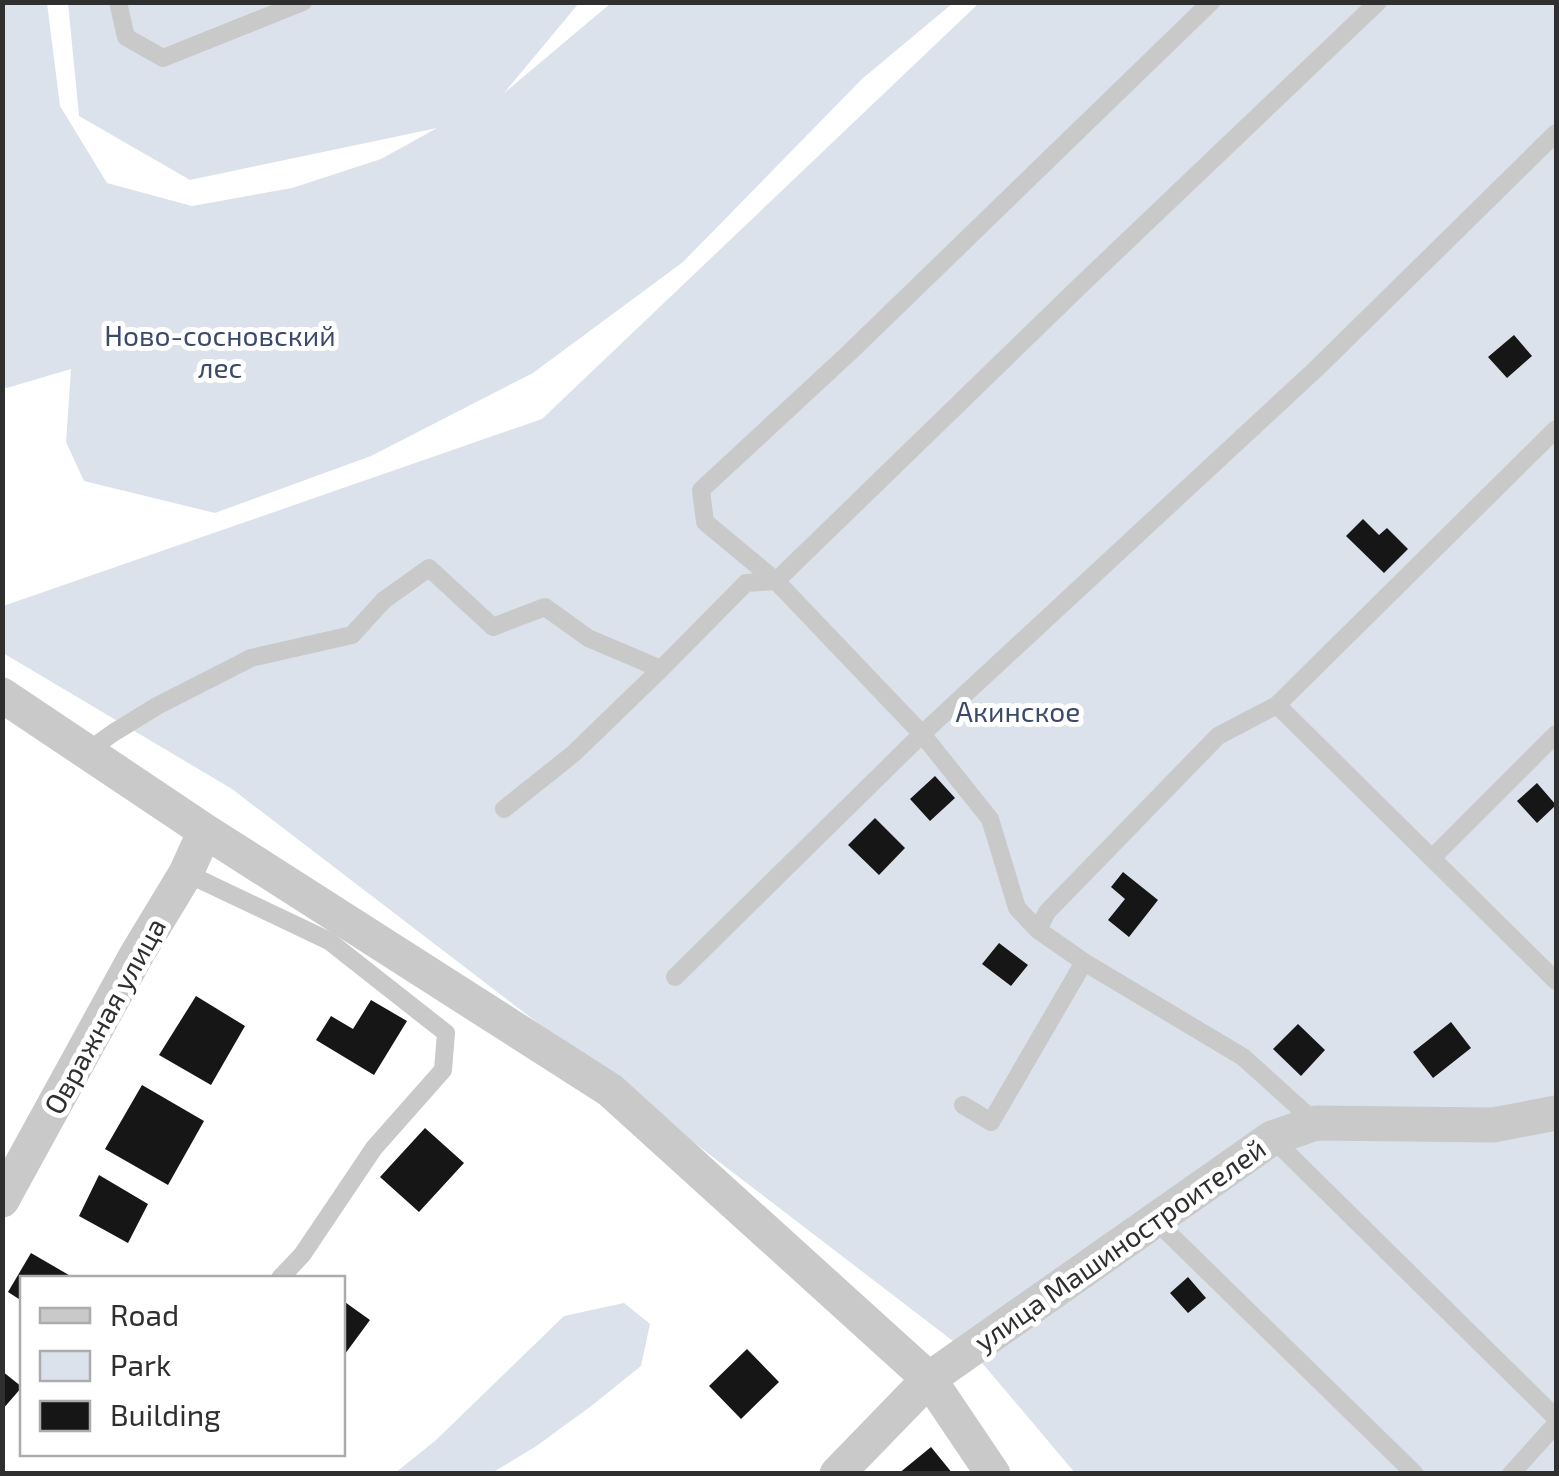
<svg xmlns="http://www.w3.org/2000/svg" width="1559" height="1476" font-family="'Exo 2',sans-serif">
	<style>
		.green { fill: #dce2ec }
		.building { fill: #161616 }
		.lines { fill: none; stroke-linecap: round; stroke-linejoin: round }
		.service { stroke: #c9c9c9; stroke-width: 18 }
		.minor { stroke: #c9c9c9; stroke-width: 35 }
		.labels { text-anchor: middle; stroke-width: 10; stroke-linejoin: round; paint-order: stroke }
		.park-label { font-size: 28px; fill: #3b496b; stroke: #fff }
		.street-label { font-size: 28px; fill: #2f2f2f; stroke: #fff }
	</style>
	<rect width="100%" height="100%" fill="#fff"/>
	<path class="green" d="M2,3H47L60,106L107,183L192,206L292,188L381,159L437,128L190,180L79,116L68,3H579L504,93L611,3H953L862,79L683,262L533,373L371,456L215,513L84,481L66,442L71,369L7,388L3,387Z
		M979,3H1556V1473H1075L983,1364L232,789L3,653V606L542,419Z
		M624,1303L650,1324L641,1366L590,1407L535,1447L492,1473H395L436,1440L564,1316Z"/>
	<path class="building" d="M1514,335L1532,356L1507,378L1488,357Z
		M1363,519L1379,535L1387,528L1408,549L1384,573L1346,536Z
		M935,776L955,798L930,821L910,799Z
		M1537,783L1556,805L1537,823L1517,801Z
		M875,818L905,848L879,875L848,845Z
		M1123,872L1158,900L1129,937L1108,920L1125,899L1111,887Z
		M999,943L1028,965L1011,986L982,964Z
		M196,996L245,1026L211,1085L159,1055Z
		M371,1000L407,1021L374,1075L316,1040L331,1016L353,1029Z
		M1451,1022L1471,1048L1433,1078L1413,1052Z
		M1298,1024L1325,1050L1301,1076L1273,1049Z
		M142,1085L204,1121L168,1185L105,1149Z
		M425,1128L464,1163L419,1212L380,1177Z
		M99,1175L148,1204L128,1243L79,1216Z
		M31,1253L74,1278H22V1301L8,1292Z
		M1188,1277L1206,1298L1188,1313L1170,1293Z
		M342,1300L370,1320L342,1358Z
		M747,1349L779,1382L741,1419L709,1386Z
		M2,1371L22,1387L2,1410Z
		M931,1447L953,1474H898Z"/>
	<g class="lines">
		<path class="service" d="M118,2L126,37L163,58L303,2
			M1211,2L849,353L701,490L705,522L776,581L922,734L990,819L1017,908L1038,930L1084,962L1243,1057L1316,1123
			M1277,705L1556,981
			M88,751L113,733L157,706L251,658L352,635L384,600L429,568L493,627L545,607L588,638L661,669L746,583L776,581L1082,284L1378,2
			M504,809L573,754L661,669
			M1432,858L1556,734
			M186,873L329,941L446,1033L443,1070L374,1148L302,1255L280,1278
			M1038,930L1047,912L1218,736L1277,705L1556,429
			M675,977L922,734L1316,369L1556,133
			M963,1105L991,1122L1084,962
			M1272,1138L1556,1418
			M1155,1220L1415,1474
			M1511,1474L1556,1424"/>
		<path class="minor" d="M2,695L205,831L610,1090L929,1379L993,1474
			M2,1200L137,954L186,873L205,831
			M837,1474L929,1379L1272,1138L1316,1123L1493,1125L1556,1113"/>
	</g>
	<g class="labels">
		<g class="park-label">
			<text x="220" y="346">Ново-сосновский<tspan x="220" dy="32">лес</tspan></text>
			<text x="1018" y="722">Акинское</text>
		</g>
		<g class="street-label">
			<text transform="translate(105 1016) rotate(-61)" y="10">Овражная улица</text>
			<text transform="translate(1120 1245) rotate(-35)" y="10">улица Машиностроителей</text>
		</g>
	</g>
	<rect width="1559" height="1476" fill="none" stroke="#2f2f2f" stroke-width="10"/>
	<rect x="20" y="1276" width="325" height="180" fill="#ffffff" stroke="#acacac" stroke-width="2.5"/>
	<rect x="40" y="1308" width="50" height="15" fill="#c9c9c9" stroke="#acacac" stroke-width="2.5"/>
	<text x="110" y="1326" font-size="30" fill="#2f2f2f">Road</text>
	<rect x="40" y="1351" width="50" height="30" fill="#dce2ec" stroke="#acacac" stroke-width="2.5"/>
	<text x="110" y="1376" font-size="30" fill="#2f2f2f">Park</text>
	<rect x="40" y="1401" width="50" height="30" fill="#161616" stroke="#acacac" stroke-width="2.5"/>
	<text x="110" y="1426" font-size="30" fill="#2f2f2f">Building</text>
</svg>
